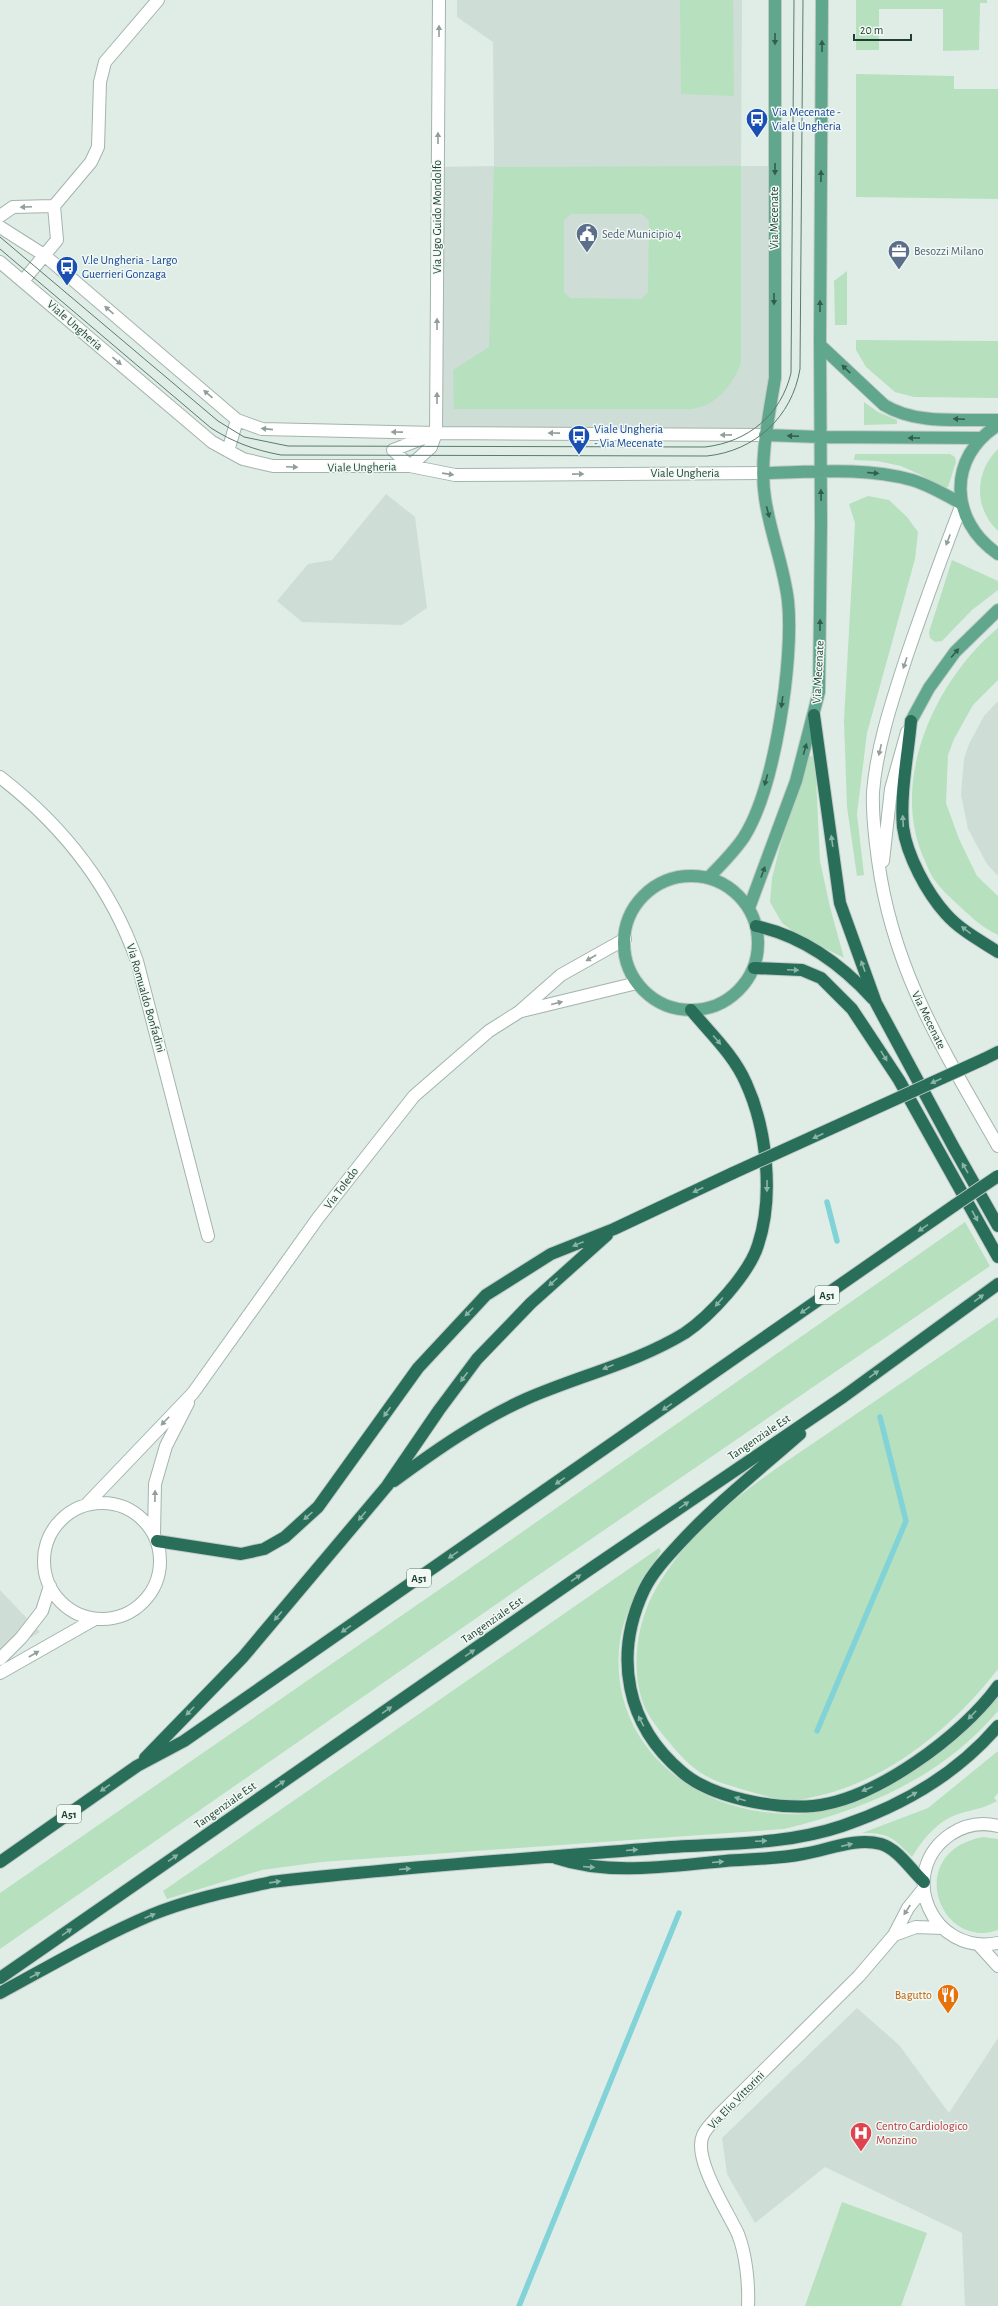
<svg xmlns="http://www.w3.org/2000/svg" width="998" height="2306" font-family="'Alegreya Sans',sans-serif">
	<style>
		.built { fill: #ceddd5 }
		.green { fill: #b7e0be; fill-rule: evenodd }
		.lines { fill: none; stroke-linecap: round; stroke-linejoin: round }
		.stream { stroke: #82d3d8; stroke-width: 5.5 }
		.minor-casing { stroke: #a2b5ad; stroke-width: 14 }
		.major-casing { stroke: #c0c9c6; stroke-width: 14 }
		.highway-casing { stroke: #c0c9c6; stroke-width: 14 }
		.minor { stroke: #fff; stroke-width: 12 }
		.major { stroke: #60a78e; stroke-width: 12 }
		.highway { stroke: #286e59; stroke-width: 12 }
		.tram { stroke: #597b6e; stroke-width: 1 }
		.highway-bridge-casing { stroke: #c0c9c6; stroke-width: 14; stroke-linecap: butt }
		.highway-bridge { stroke: #286e59; stroke-width: 12 }
		.oneway { fill: #8f9f99 }
		.oneway2 { fill: #325e4e }
		.oneway3 { fill: #8cb4a6 }
		.labels { text-anchor: middle; stroke-width: 3; stroke-linejoin: round; paint-order: stroke }
		.shield { fill: #f1f9f4; stroke: #5e776d; stroke-width: 1 }
		.shield-label { font-size: 11px; font-weight: bold; fill: #1f3f33 }
		.transit-label { font-size: 12px; fill: #164399; stroke: #f1f9f4; text-anchor: start }
		.street-label { font-size: 12px; fill: #1f3f33; stroke: #f1f9f4 }
		.service-label { font-size: 12px; fill: #4e5e75; stroke: #f1f9f4; text-anchor: start }
		.food-label { font-size: 12px; fill: #c56008; stroke: #f1f9f4; text-anchor: end }
		.health-label { font-size: 12px; fill: #be3a42; stroke: #f1f9f4; text-anchor: start }
	</style>
	<rect width="100%" height="100%" fill="#e0ede6"/>
	<path class="built" d="M457,0H742L741,166H773V377L764,433L438,431L440,167L494,166L493,42L457,17Z
		M386,494L415,517L427,608L402,625L302,622L277,601L308,564L332,560Z
		M998,701V876L987,864L968,829L961,795L964,759L969,744L984,716Z
		M0,1590L40,1632L0,1657Z
		M857,2008L899,2045L949,2113L998,2038V2306H965L962,2233L825,2167L755,2223L727,2174L722,2138Z"/>
	<path class="green" d="M680,0H733L734,96L681,94Z
		M856,0H987V3H980L979,50L943,51V9H879V50H856Z
		M856,74L954,76V89H998V199L856,197Z
		M741,166V363C732,386 717,405 692,409H454L453,370L489,347L494,167ZM571,214H642L649,221L648,292L642,299L570,298L564,292V220Z
		M847,271V325H835L834,281Z
		M856,340L998,341V398L914,397L895,392L866,367L856,350Z
		M864,402L878,412L897,420V424L864,425Z
		M998,449V531C974,509 974,472 998,449Z
		M855,454H950L955,457L956,462L948,487L944,489L923,476L901,466L877,461L854,460Z
		M868,496L889,500L907,517L918,532L915,559L867,733L857,814L864,875L857,876L847,807L844,720L855,523L849,504Z
		M952,560L998,581V590L972,610L942,641L935,642L930,638L929,632Z
		M998,628V680L973,705L954,739L948,755L946,803L959,839L977,876L998,896V935C982,928 968,914 955,902C949,896 941,889 936,882C931,876 928,868 925,861C888,782 935,680 998,628Z
		M809,756L815,757L820,861L830,907L844,958L798,935L782,923L770,902L772,878L780,846Z
		M965,1222L990,1266L521,1587L0,1949V1893L495,1551Z
		M998,1317V1669C948,1733 880,1788 797,1800C781,1802 764,1795 748,1791C735,1787 718,1783 706,1776C692,1768 679,1755 669,1742C659,1730 647,1716 642,1700C631,1667 637,1625 653,1594C694,1518 769,1474 837,1427C891,1390 944,1354 998,1317Z
		M659,1548L661,1551C642,1583 622,1612 619,1650C612,1738 682,1802 764,1812C781,1814 798,1816 814,1812C895,1795 943,1752 998,1694V1711C942,1777 867,1809 784,1829L321,1862L262,1870L167,1899L163,1891Z
		M998,1751V1793L994,1798L997,1801C987,1807 977,1809 965,1812C940,1818 925,1836 912,1857C893,1838 890,1833 862,1833L928,1808Z
		M983,1837L998,1839V1930C939,1951 903,1852 983,1837Z
		M842,2202L927,2233L901,2306H805Z"/>
	<g class="lines">
		<path class="stream" d="M827,1202L837,1241
			M817,1731L906,1521L880,1417
			M519,2306L679,1913"/>
		<g class="minor-casing">
			<path id="minor" d="M0,216L13,207L54,206
				M0,227L44,255L237,420L262,429L436,433L765,435
				M0,262L212,442L243,459L273,466H410L455,475L765,473
				M23,281L57,240L54,206L91,162L98,147L100,82L105,62L158,0
				M228,451L237,420
				M410,466L431,447L436,433L439,0
				M410,466L393,450L429,436
				M962,504C943,553 925,603 908,652C893,698 877,744 873,792C872,815 875,838 878,860C893,972 944,1051 998,1146
				M0,777C62,825 111,887 137,961L208,1236
				M883,861L891,789L907,732
				M522,1011L637,983
				M44 1561a58 58 0 1 1 116 0a58 58 0 1 1-116 0Z
				M86,1505L193,1393L318,1218L414,1096L489,1031L519,1012L561,975L625,939
				M154,1535L155,1484L166,1446L188,1403
				M0,1659L21,1638L42,1611L50,1586
				M0,1673L95,1619
				M998,1826C982,1822 965,1825 951,1834C895,1872 932,1956 998,1943
				M894,1935L916,1927L942,1928
				M979,1945L998,1966
				M748,2306C749,2284 746,2254 738,2234C728,2212 692,2158 703,2135C706,2128 713,2122 718,2116L859,1976L894,1935L908,1908L924,1888"/>
		</g>
		<g class="major-casing">
			<path id="major" d="M820,345L884,405C916,425 961,419 998,420
				M998,425C947,457 949,521 998,554
				M765,435L820,437L981,438
				M765,473C814,472 864,467 912,480C929,485 946,495 962,504
				M911,721L929,688L955,652L998,610
				M624 943a67 67 0 1 1 134 0a67 67 0 1 1-134 0Z
				M708,878C721,865 734,852 744,837C775,788 794,659 788,601C784,566 770,533 765,498C759,461 769,415 775,378V0
				M749,908L796,781L819,692L821,524L820,340L822,0"/>
		</g>
		<g class="highway-casing">
			<path id="highway" d="M814,715L840,903L876,1003L953,1146L998,1226
				M911,721C908,755 900,793 903,827C907,856 927,893 946,914C960,930 981,941 998,952
				M756,926C802,936 842,965 873,999
				M754,968L802,970L821,978L852,1009L899,1080L998,1257
				M984,1059L998,1052
				M800,1434C759,1470 716,1504 680,1543C667,1557 652,1573 644,1590C613,1656 626,1725 682,1772C712,1798 774,1809 813,1806C875,1800 963,1735 998,1686
				M394,1481C436,1450 479,1420 526,1399C578,1376 636,1363 685,1333C710,1316 749,1274 758,1245C774,1197 767,1129 746,1083C734,1055 710,1033 691,1010
				M157,1541L241,1554L264,1549L285,1537L318,1507L418,1368L486,1295L551,1254L614,1229L733,1173
				M145,1758L243,1657L387,1486L439,1410L477,1359L531,1303L607,1235
				M556,1858C610,1876 669,1866 725,1861C751,1859 778,1859 803,1854C829,1850 855,1837 881,1844C898,1849 911,1870 924,1882
				M0,1862L137,1766L184,1741L955,1205
				M0,1978L574,1580L843,1397L998,1284
				M0,1993C50,1966 99,1937 151,1915C190,1899 231,1891 271,1882C399,1867 528,1859 656,1848C718,1843 783,1846 842,1826C901,1806 957,1774 998,1726"/>
		</g>
		<use href="#minor" class="minor"/>
		<use href="#major" class="major"/>
		<use href="#highway" class="highway"/>
		<path class="tram" d="M0,237L218,421L244,437L288,446L705,447C748,442 781,415 791,373L794,0
			M0,249L211,428C233,442 254,450 281,455L707,456C755,451 792,417 800,369L803,0"/>
		<g class="highway-bridge-casing">
			<path id="highway-bridge" d="M733,1173L984,1059
				M955,1205L998,1176"/>
		</g>
		<use href="#highway-bridge" class="highway-bridge"/>
	</g>
	<defs><path id="oneway-solid" d="M-6-.8H1V-3.2L6.5 0L1 3.2V.8H-6Z"/></defs>
	<g class="oneway">
		<use href="#oneway-solid" transform="translate(439 31) rotate(-90)"/>
		<use href="#oneway-solid" transform="translate(438 138) rotate(-90)"/>
		<use href="#oneway-solid" transform="translate(26 207) rotate(178)"/>
		<use href="#oneway-solid" transform="translate(109 310) rotate(-139)"/>
		<use href="#oneway-solid" transform="translate(437 324) rotate(-90)"/>
		<use href="#oneway-solid" transform="translate(117 361) rotate(41)"/>
		<use href="#oneway-solid" transform="translate(208 394) rotate(-139)"/>
		<use href="#oneway-solid" transform="translate(437 398) rotate(-90)"/>
		<use href="#oneway-solid" transform="translate(267 429) rotate(-174)"/>
		<use href="#oneway-solid" transform="translate(397 432) rotate(-179)"/>
		<use href="#oneway-solid" transform="translate(554 433) rotate(-179)"/>
		<use href="#oneway-solid" transform="translate(726 435) rotate(179)"/>
		<use href="#oneway-solid" transform="translate(292 467) rotate(2)"/>
		<use href="#oneway-solid" transform="translate(448 474) rotate(8)"/>
		<use href="#oneway-solid" transform="translate(578 474) rotate(-1)"/>
		<use href="#oneway-solid" transform="translate(948 540) rotate(111)"/>
		<use href="#oneway-solid" transform="translate(905 663) rotate(109)"/>
		<use href="#oneway-solid" transform="translate(880 750) rotate(103)"/>
		<use href="#oneway-solid" transform="translate(591 958) rotate(150)"/>
		<use href="#oneway-solid" transform="translate(557 1003) rotate(-14)"/>
		<use href="#oneway-solid" transform="translate(165 1421) rotate(134)"/>
		<use href="#oneway-solid" transform="translate(155 1496) rotate(-89)"/>
		<use href="#oneway-solid" transform="translate(34 1654) rotate(-30)"/>
		<use href="#oneway-solid" transform="translate(907 1910) rotate(123)"/>
	</g>
	<g class="oneway2">
		<use href="#oneway-solid" transform="translate(775 39) rotate(90)"/>
		<use href="#oneway-solid" transform="translate(822 46) rotate(-90)"/>
		<use href="#oneway-solid" transform="translate(775 169) rotate(90)"/>
		<use href="#oneway-solid" transform="translate(821 176) rotate(-89)"/>
		<use href="#oneway-solid" transform="translate(774 299) rotate(90)"/>
		<use href="#oneway-solid" transform="translate(820 306) rotate(-90)"/>
		<use href="#oneway-solid" transform="translate(846 369) rotate(-136)"/>
		<use href="#oneway-solid" transform="translate(959 419) rotate(-178)"/>
		<use href="#oneway-solid" transform="translate(793 436) rotate(-177)"/>
		<use href="#oneway-solid" transform="translate(914 438) rotate(-180)"/>
		<use href="#oneway-solid" transform="translate(873 473) rotate(5)"/>
		<use href="#oneway-solid" transform="translate(821 495) rotate(-91)"/>
		<use href="#oneway-solid" transform="translate(768 512) rotate(75)"/>
		<use href="#oneway-solid" transform="translate(820 625) rotate(-89)"/>
		<use href="#oneway-solid" transform="translate(955 653) rotate(-49)"/>
		<use href="#oneway-solid" transform="translate(782 702) rotate(98)"/>
		<use href="#oneway-solid" transform="translate(805 749) rotate(-74)"/>
		<use href="#oneway-solid" transform="translate(766 780) rotate(105)"/>
		<use href="#oneway-solid" transform="translate(763 872) rotate(-70)"/>
	</g>
	<g class="oneway3">
		<use href="#oneway-solid" transform="translate(903 821) rotate(-93)"/>
		<use href="#oneway-solid" transform="translate(832 841) rotate(-98)"/>
		<use href="#oneway-solid" transform="translate(966 930) rotate(-142)"/>
		<use href="#oneway-solid" transform="translate(863 966) rotate(-110)"/>
		<use href="#oneway-solid" transform="translate(793 970) rotate(2)"/>
		<use href="#oneway-solid" transform="translate(717 1040) rotate(49)"/>
		<use href="#oneway-solid" transform="translate(884 1056) rotate(58)"/>
		<use href="#oneway-solid" transform="translate(936 1081) rotate(155)"/>
		<use href="#oneway-solid" transform="translate(818 1136) rotate(155)"/>
		<use href="#oneway-solid" transform="translate(965 1168) rotate(-120)"/>
		<use href="#oneway-solid" transform="translate(767 1186) rotate(91)"/>
		<use href="#oneway-solid" transform="translate(698 1190) rotate(155)"/>
		<use href="#oneway-solid" transform="translate(975 1216) rotate(61)"/>
		<use href="#oneway-solid" transform="translate(923 1228) rotate(145)"/>
		<use href="#oneway-solid" transform="translate(578 1244) rotate(158)"/>
		<use href="#oneway-solid" transform="translate(553 1282) rotate(138)"/>
		<use href="#oneway-solid" transform="translate(979 1298) rotate(-36)"/>
		<use href="#oneway-solid" transform="translate(719 1302) rotate(131)"/>
		<use href="#oneway-solid" transform="translate(805 1310) rotate(145)"/>
		<use href="#oneway-solid" transform="translate(469 1312) rotate(135)"/>
		<use href="#oneway-solid" transform="translate(608 1367) rotate(158)"/>
		<use href="#oneway-solid" transform="translate(874 1374) rotate(-36)"/>
		<use href="#oneway-solid" transform="translate(464 1377) rotate(127)"/>
		<use href="#oneway-solid" transform="translate(667 1407) rotate(145)"/>
		<use href="#oneway-solid" transform="translate(387 1412) rotate(125)"/>
		<use href="#oneway-solid" transform="translate(560 1481) rotate(145)"/>
		<use href="#oneway-solid" transform="translate(684 1505) rotate(-34)"/>
		<use href="#oneway-solid" transform="translate(308 1516) rotate(138)"/>
		<use href="#oneway-solid" transform="translate(362 1516) rotate(130)"/>
		<use href="#oneway-solid" transform="translate(453 1555) rotate(145)"/>
		<use href="#oneway-solid" transform="translate(576 1578) rotate(-34)"/>
		<use href="#oneway-solid" transform="translate(278 1616) rotate(130)"/>
		<use href="#oneway-solid" transform="translate(346 1629) rotate(145)"/>
		<use href="#oneway-solid" transform="translate(470 1653) rotate(-35)"/>
		<use href="#oneway-solid" transform="translate(387 1710) rotate(-35)"/>
		<use href="#oneway-solid" transform="translate(190 1711) rotate(134)"/>
		<use href="#oneway-solid" transform="translate(972 1715) rotate(134)"/>
		<use href="#oneway-solid" transform="translate(641 1721) rotate(-117)"/>
		<use href="#oneway-solid" transform="translate(280 1784) rotate(-35)"/>
		<use href="#oneway-solid" transform="translate(105 1788) rotate(145)"/>
		<use href="#oneway-solid" transform="translate(867 1789) rotate(157)"/>
		<use href="#oneway-solid" transform="translate(912 1795) rotate(-30)"/>
		<use href="#oneway-solid" transform="translate(740 1799) rotate(-163)"/>
		<use href="#oneway-solid" transform="translate(761 1841) rotate(-3)"/>
		<use href="#oneway-solid" transform="translate(847 1845) rotate(-13)"/>
		<use href="#oneway-solid" transform="translate(632 1850) rotate(-5)"/>
		<use href="#oneway-solid" transform="translate(173 1858) rotate(-35)"/>
		<use href="#oneway-solid" transform="translate(718 1862) rotate(-5)"/>
		<use href="#oneway-solid" transform="translate(589 1867) rotate(5)"/>
		<use href="#oneway-solid" transform="translate(405 1869) rotate(-5)"/>
		<use href="#oneway-solid" transform="translate(275 1882) rotate(-8)"/>
		<use href="#oneway-solid" transform="translate(150 1916) rotate(-23)"/>
		<use href="#oneway-solid" transform="translate(67 1932) rotate(-35)"/>
		<use href="#oneway-solid" transform="translate(35 1975) rotate(-28)"/>
	</g>
	<defs>
		<g id="bus-pin" transform="scale(1.15)"><path d="M0 17L-7.5 6A9.5 9.5 0 1 1 7.5 6Z" fill="#1a4fb4" stroke="#f1f9f4"/><path d="M-5-6H5V4H4V6H2V4H-2V6H-4V4H-5ZM-3.5-4V0h7V-4ZM-3.5 1.2v1.5H-2V1.2ZM2 1.2v1.5H3.5V1.2Z" fill="#fff"/></g>
		<g id="civic-pin" transform="scale(1.15)"><path d="M0 17L-7.5 6A9.5 9.5 0 1 1 7.5 6Z" fill="#5c6f8a" stroke="#f1f9f4"/><path d="M-.6-6.5H3V-4.5H.6V-3L4-1V1h2V6H-6V1h2V-1L-.6-3ZM-1.2 2.5V6h2.4V2.5Z" fill="#fff"/></g>
		<g id="office-pin" transform="scale(1.15)"><path d="M0 17L-7.5 6A9.5 9.5 0 1 1 7.5 6Z" fill="#5c6f8a" stroke="#f1f9f4"/><path d="M-6-3h4V-5.5h4V-3h4V5H-6ZM-1-4.5V-3h2v-1.5ZM-6 0V1H6V0Z" fill="#fff"/></g>
		<g id="restaurant-pin" transform="scale(1.15)"><path d="M0 17L-7.5 6A9.5 9.5 0 1 1 7.5 6Z" fill="#e8710a" stroke="#f1f9f4"/><path d="M-5-6h1v4h1v-4h1v4h1v-4h1v5L-1.5 .5V6h-2V.5L-5-1ZM5-6V6H3V1.5H1.5Q1.5-4 5-6Z" fill="#fff"/></g>
		<g id="hospital-pin" transform="scale(1.15)"><path d="M0 17L-7.5 6A9.5 9.5 0 1 1 7.5 6Z" fill="#e0444e" stroke="#f1f9f4"/><path d="M-5-5h3v3.5h4V-5h3V5h-3V1.5h-4V5h-3Z" fill="#fff"/></g>
	</defs>
	<g fill-rule="evenodd">
		<use href="#bus-pin" x="757" y="119"/>
		<use href="#civic-pin" x="587" y="234"/>
		<use href="#office-pin" x="899" y="251"/>
		<use href="#bus-pin" x="67" y="267"/>
		<use href="#bus-pin" x="579" y="436"/>
		<use href="#restaurant-pin" x="948" y="1995"/>
		<use href="#hospital-pin" x="861" y="2133"/>
	</g>
	<g class="labels">
		<g class="shield">
			<rect x="815" y="1286" width="24" height="18" rx="3"/>
			<rect x="407" y="1569" width="24" height="18" rx="3"/>
			<rect x="57" y="1805" width="24" height="18" rx="3"/>
		</g>
		<g class="shield-label">
			<text x="827" y="1299">A51</text>
			<text x="419" y="1582">A51</text>
			<text x="69" y="1818">A51</text>
		</g>
		<g class="transit-label">
			<text x="772" y="116">Via Mecenate -<tspan x="772" dy="14">Viale Ungheria</tspan></text>
			<text x="82" y="264">V.le Ungheria - Largo<tspan x="82" dy="14">Guerrieri Gonzaga</tspan></text>
			<text x="594" y="433">Viale Ungheria<tspan x="594" dy="14">- Via Mecenate</tspan></text>
		</g>
		<g class="street-label">
			<text transform="translate(437 217) rotate(-90)" y="4">Via Ugo Guido Mondolfo</text>
			<text transform="translate(774 218) rotate(-90)" y="4">Via Mecenate</text>
			<text transform="translate(75 325) rotate(41)" y="4">Viale Ungheria</text>
			<text transform="translate(362 467) rotate(-1)" y="4">Viale Ungheria</text>
			<text x="685" y="477">Viale Ungheria</text>
			<text transform="translate(818 672) rotate(-87)" y="4">Via Mecenate</text>
			<text transform="translate(146 998) rotate(74)" y="4">Via Romualdo Bonfadini</text>
			<text transform="translate(929 1020) rotate(64)" y="4">Via Mecenate</text>
			<text transform="translate(341 1188) rotate(-53)" y="4">Via Toledo</text>
			<text transform="translate(759 1437) rotate(-34)" y="4">Tangenziale Est</text>
			<text transform="translate(492 1620) rotate(-35)" y="4">Tangenziale Est</text>
			<text transform="translate(225 1805) rotate(-35)" y="4">Tangenziale Est</text>
			<text transform="translate(736 2100) rotate(-46)" y="4">Via Elio Vittorini</text>
		</g>
		<g class="service-label">
			<text x="602" y="238">Sede Municipio 4</text>
			<text x="914" y="255">Besozzi Milano</text>
		</g>
		<g class="food-label">
			<text x="932" y="1999">Bagutto</text>
		</g>
		<g class="health-label">
			<text x="876" y="2130">Centro Cardiologico<tspan x="876" dy="14">Monzino</tspan></text>
		</g>
	</g>
	<path d="M854 34v6h57v-6" fill="none" stroke="#1f3f33" stroke-width="2"/>
	<text x="860" y="34" font-size="12" fill="#1f3f33" stroke="#f1f9f4" stroke-width="3" paint-order="stroke">20 m</text>
</svg>
